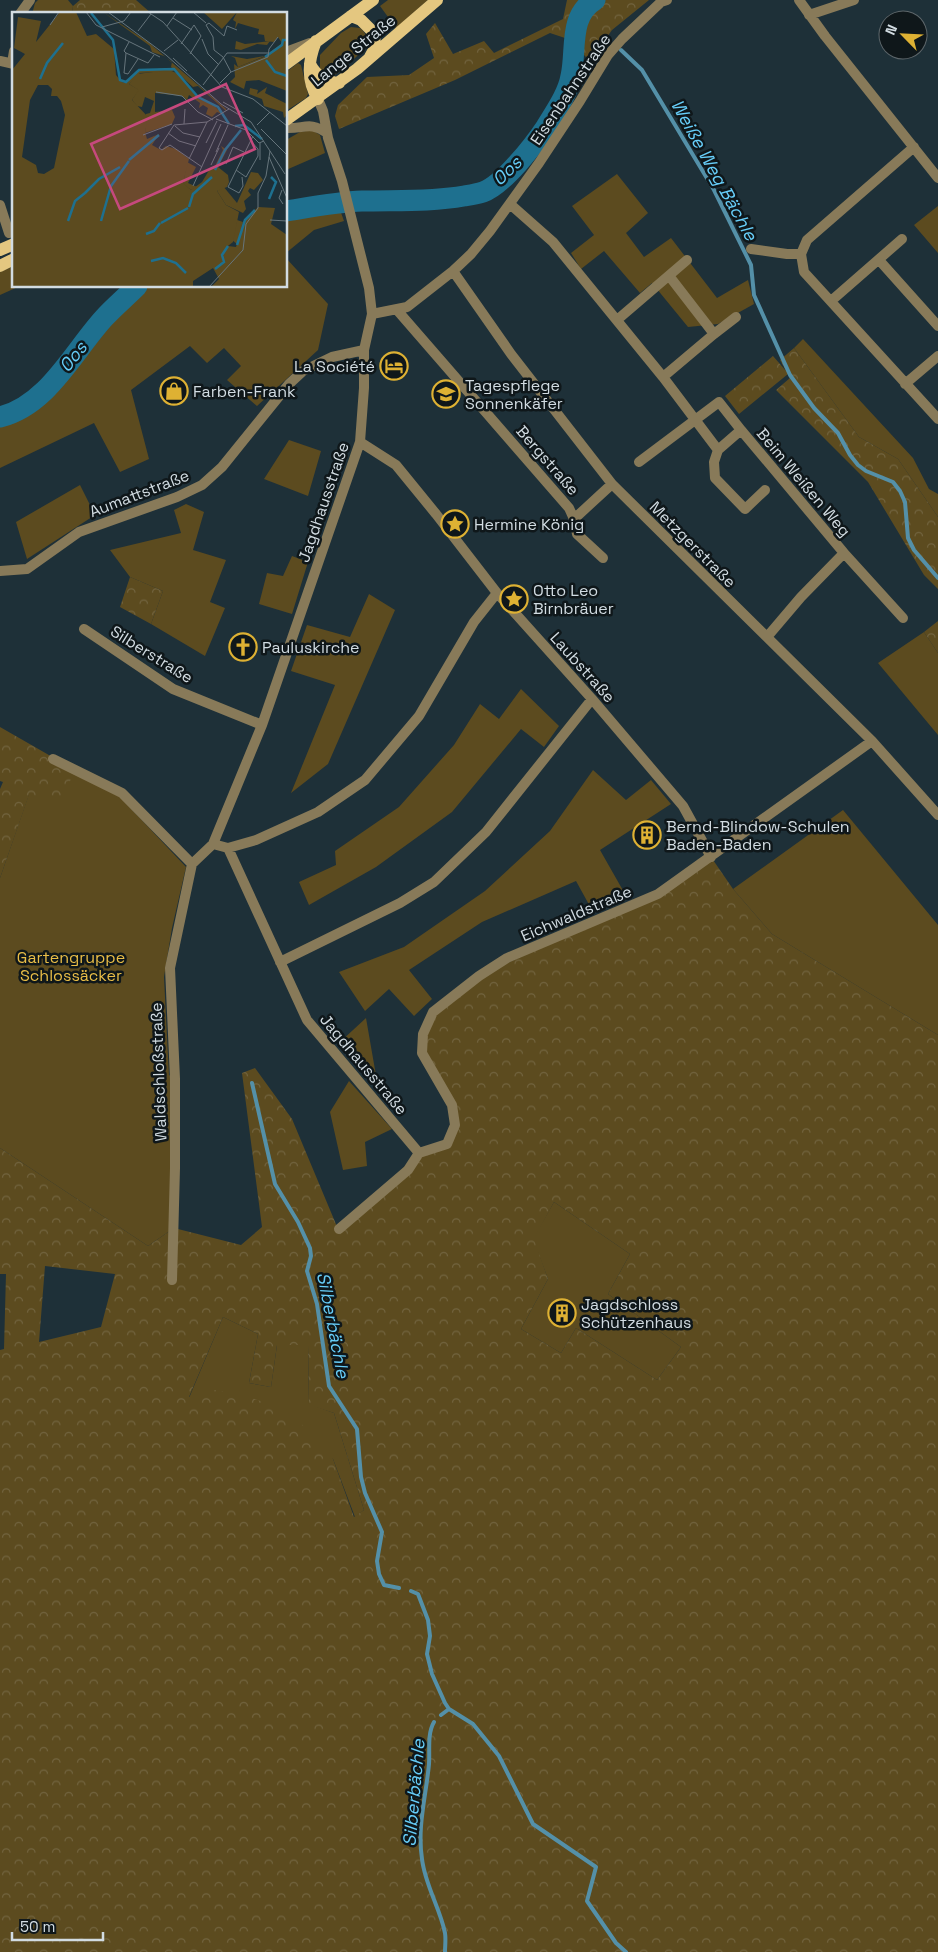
<svg xmlns="http://www.w3.org/2000/svg" width="938" height="1952" font-family="'Space Grotesk',sans-serif">
	<style>
		.green { fill: #5c4b1f }
		.forest { fill: url(#forest-crowns); fill-rule: evenodd }
		.lines { fill: none; stroke-linecap: round; stroke-linejoin: round }
		.stream { stroke: #5490a8; stroke-width: 4 }
		.river { stroke: #1e708f; stroke-width: 21 }
		.minor { stroke: #887a59; stroke-width: 10 }
		.tertiary { stroke: #887a59; stroke-width: 10 }
		.primary { stroke: #e4c780; stroke-width: 12 }
		.labels { text-anchor: middle; stroke-width: 5; stroke-linejoin: round; paint-order: stroke }
		.street-label { font-size: 16px; fill: #d2dce2; stroke: #0f171a }
		.poi-label { font-size: 16px; fill: #d2dce2; stroke: #0f171a; text-anchor: start }
		.park-label { font-size: 16px; fill: #eabe47; stroke: #0f171a }
		.water-label { font-size: 18px; font-style: italic; fill: #67cef9; stroke: #0f171a }
		.inset-river { fill: none; stroke: #1e708f; stroke-width: 2.5 }
		.inset-road { fill: none; stroke: #66757c; stroke-width: 1 }
		.view { fill: #c6497d; fill-opacity: 0.15; stroke: #c6497d; stroke-width: 2.5 }
		.inset-edge { fill: none; stroke: #d2dce2; stroke-width: 2.5 }
	</style>
	<defs>
		<pattern id="forest-crowns" width="20" height="18" patternUnits="userSpaceOnUse" patternTransform="scale(1.25)"><rect width="20" height="18" fill="#5c4b1f"/><path d="M2 6a3 3 0 1 1 6 0M12 15a3 3 0 1 1 6 0" fill="none" stroke="#72643f"/></pattern>
	</defs>
	<rect width="100%" height="100%" fill="#1e3038"/>
	<path class="green" d="M38,0H68L73,6L72,14H32L35,3Z
		M388,0H428L396,28L380,6Z
		M351,27L360,28C376,41 360,54 349,63C343,69 337,76 328,76L320,70V55L341,33Z
		M298,63L301,65L308,94L306,98L286,111V72Z
		M312,130L320,135L325,153L286,170V140L300,132Z
		M617,174L648,213L626,233L644,257L671,238L717,298L748,280L754,304L718,324L688,327L652,283L640,293L604,251L581,269L571,253L594,235L572,206Z
		M938,206V253L914,225Z
		M339,207L344,221L314,230L286,253V217Z
		M286,258L328,304L318,350L257,406L227,380L241,366L224,348L207,363L190,346L131,390L149,459L120,472L94,423L0,468V421L40,404L80,364L116,318L149,286H286Z
		M14,266V286H20L0,295V272Z
		M803,339L913,458L929,489L938,494V517L898,459L859,437L794,348Z
		M289,440L321,451L308,496L264,479Z
		M80,485L95,515L27,559L16,522Z
		M186,504L204,512L193,550L226,560L210,602L225,608L205,656L151,624L163,591L130,577L110,550L181,533L174,510Z
		M292,556L308,562L292,614L259,604L267,573L283,576Z
		M369,594L395,610L328,764L291,793L335,685L291,671L307,625L350,637Z
		M924,632L938,653V735L878,663Z
		M521,689L559,726L544,747L521,729L452,812L376,867L309,905L299,882L336,865L335,851L399,807L454,745L480,704L499,719Z
		M75,770L118,795L186,867L172,928L164,977L169,1075L175,1079L174,1228L148,1246L0,1148V878L29,794Z
		M593,770L626,800L651,780L671,804L600,850L625,894L592,910L576,881L482,922L409,970L432,999L414,1016L389,989L365,1011L339,972L404,947L485,891L550,831Z
		M843,810L938,925V1035L772,934L733,889Z
		M366,1018L378,1087L340,1042Z
		M349,1081L392,1129L365,1142L367,1166L343,1170L330,1112Z
		M554,1202L630,1254L608,1294L681,1347L657,1380L576,1328L561,1353L521,1329L548,1279L533,1239Z
		M223,1317L258,1334L249,1383L271,1387L277,1345H308L309,1404L334,1413L364,1510L355,1517L333,1459L189,1398Z"/>
	<path class="forest" d="M80,0H136L152,14H72L73,6Z
		M567,0H649L612,30L590,61L568,39L550,33L455,80L339,129L335,116L338,105L367,77L409,75L434,58L426,34L435,23L453,54L484,41L494,53L563,19Z
		M794,348L859,437L898,459L938,517V589L924,575L868,482L776,390L790,378L788,374L739,414L725,396L773,356L786,371L780,360Z
		M130,577L163,591L151,624L120,607Z
		M938,621V653L924,632Z
		M0,727L75,770L62,799L29,795L0,878V789L3,782L0,781Z
		M711,857L733,889L772,934L938,1035V1952H0V1350L4,1349L6,1274H0V1148L148,1246L174,1228L241,1245L262,1227L242,1073L255,1068L292,1119L338,1229L419,1153L447,1144L455,1126L452,1105L422,1053L433,1012L479,976L658,894ZM554,1202L630,1254L608,1294L681,1347L657,1380L576,1328L561,1353L521,1329L548,1279L534,1239ZM45,1266L115,1274L101,1327L39,1342ZM223,1317L258,1334L249,1383L271,1387L277,1345H308L309,1405L334,1413L364,1510L354,1517L333,1459L304,1426L274,1406L244,1395L214,1390L189,1397Z"/>
	<g class="lines">
		<path class="stream" d="M621,50L642,70L714,190L751,265L754,295L790,375L814,408L838,433L850,455L858,465L866,471L893,482L900,491L905,502L908,538L914,550L938,578
			M252,1083L275,1184L298,1222L310,1248L311,1256L307,1271L317,1304L329,1386L357,1429L361,1477L365,1493L382,1532L377,1561L379,1574L384,1585L399,1588
			M411,1591L418,1594L428,1620L430,1636L427,1654L432,1674L445,1703L449,1709L473,1724L499,1756L533,1824L596,1867L587,1901L616,1943L626,1952
			M441,1715L449,1709
			M434,1722C427,1734 430,1751 429,1764C426,1796 417,1827 422,1859C425,1885 440,1908 445,1933C446,1939 445,1946 445,1952"/>
		<path class="river" d="M286,211C311,207 337,202 362,201C396,200 430,202 464,196C470,195 477,194 483,192C503,185 534,145 546,127C555,112 568,94 571,76C577,50 568,16 595,0
			M0,417C48,405 73,352 104,318C114,307 126,297 137,286"/>
		<path class="minor" d="M799,0L825,36L938,178
			M20,14L30,0
			M809,15L854,0
			M12,63L14,51
			M318,99L323,111L328,138L342,181L369,288L372,314L364,350V388L360,442L262,725L213,844L228,848L307,1020L419,1153
			M286,128C304,129 310,121 327,133
			M914,147L807,240L801,254L804,272L938,419
			M510,204L553,242L663,377L718,450
			M0,205L9,233
			M751,249L787,254H801
			M879,260L938,326
			M453,271L511,354L612,484L872,741L938,815
			M831,301L902,239
			M397,310L569,508L574,519L577,534L603,558
			M372,314L407,307L453,271L471,254L490,231L539,163L580,101L608,55L622,39L661,2L667,0
			M617,320L687,260
			M714,334L736,317
			M663,377L714,334L670,277
			M905,384L938,356
			M741,430L844,553L903,618
			M360,442L396,465L436,514L497,593L592,699L683,806L711,857
			M639,462L719,402L741,430L718,450L714,462L715,478L745,509L765,490
			M574,519L612,484
			M0,571L27,569L79,532L177,497L202,485L222,467L289,384L303,371L332,357L364,350
			M84,629L173,689L262,725
			M767,637L801,597L844,553
			M53,759L122,793L192,864L213,844
			M228,848L256,840L318,812L365,780L419,716L474,622L497,593
			M280,962L400,903L434,882L486,832L592,699
			M419,1153L447,1144L455,1125L452,1105L422,1053L423,1034L433,1012L479,976L507,958L658,894L872,741
			M339,1229L408,1170L419,1153
			M172,1280L175,1168V1079L170,968L192,864"/>
		<path class="tertiary" d="M286,52L310,43
			M0,61L14,64"/>
		<path class="primary" d="M351,16L361,20L374,33L375,48L370,57
			M316,41C308,61 306,80 318,99
			M286,64L373,0
			M310,64C316,76 325,82 339,83
			M286,120L357,69L437,0
			M0,250L14,244
			M0,266L14,259"/>
	</g>
	<defs>
		<g id="hotel-ring" transform="scale(1.4375)"><circle r="9.5" fill="#0f171a" stroke="#deb133" stroke-width="1.5"/><path d="M-6-4.5h1.5V1H6V5H4.5V3h-9V5H-6ZM-4 0a1.8 1.8 0 1 1 3.6 0ZM.5 0V-2.5h3Q6-2.5 6 0Z" fill="#deb133"/></g>
		<g id="shop-ring" transform="scale(1.4375)"><circle r="9.5" fill="#0f171a" stroke="#deb133" stroke-width="1.5"/><path d="M-5-2.5h2.3a2.7 3.5 0 0 1 5.4 0H5L5.5 6h-11ZM-1.5-2.5h3a1.5 2.3 0 0 0-3 0Z" fill="#deb133"/></g>
		<g id="school-ring" transform="scale(1.4375)"><circle r="9.5" fill="#0f171a" stroke="#deb133" stroke-width="1.5"/><path d="M0-5L7-2L0 1L-7-2ZM-4 1L0 2.5L4 1V4Q0 6-4 4Z" fill="#deb133"/></g>
		<g id="sight-ring" transform="scale(1.4375)"><circle r="9.5" fill="#0f171a" stroke="#deb133" stroke-width="1.5"/><path d="M0-6L1.8-2.2L6-1.7L2.9 1.2L3.7 5.4L0 3.3L-3.7 5.4L-2.9 1.2L-6-1.7L-1.8-2.2Z" fill="#deb133"/></g>
		<g id="church-ring" transform="scale(1.4375)"><circle r="9.5" fill="#0f171a" stroke="#deb133" stroke-width="1.5"/><path d="M-1.2-6h2.4v3.5h3.3v2.4h-3.3V6h-2.4V-.1h-3.3v-2.4h3.3Z" fill="#deb133"/></g>
		<g id="building-ring" transform="scale(1.4375)"><circle r="9.5" fill="#0f171a" stroke="#deb133" stroke-width="1.5"/><path d="M-4-6H4V6H1V3H-1V6H-4ZM-2.5-4.3h1.7v1.8h-1.7ZM.8-4.3h1.7v1.8H.8ZM-2.5-1h1.7V.8h-1.7ZM.8-1h1.7V.8H.8Z" fill="#deb133"/></g>
	</defs>
	<g fill-rule="evenodd">
		<use href="#hotel-ring" x="394" y="366"/>
		<use href="#shop-ring" x="174" y="391"/>
		<use href="#school-ring" x="446" y="394"/>
		<use href="#sight-ring" x="455" y="524"/>
		<use href="#sight-ring" x="514" y="599"/>
		<use href="#church-ring" x="243" y="647"/>
		<use href="#building-ring" x="647" y="835"/>
		<use href="#building-ring" x="562" y="1313"/>
	</g>
	<g class="labels">
		<g class="street-label">
			<text transform="translate(353 50) rotate(-39)" y="6">Lange Straße</text>
			<text transform="translate(570 89) rotate(-56)" y="6">Eisenbahnstraße</text>
			<text transform="translate(548 460) rotate(49)" y="6">Bergstraße</text>
			<text transform="translate(804 482) rotate(50)" y="6">Beim Weißen Weg</text>
			<text transform="translate(139 493) rotate(-21)" y="6">Aumattstraße</text>
			<text transform="translate(323 502) rotate(-71)" y="6">Jagdhausstraße</text>
			<text transform="translate(693 544) rotate(45)" y="6">Metzgerstraße</text>
			<text transform="translate(152 654) rotate(32)" y="6">Silberstraße</text>
			<text transform="translate(583 667) rotate(48)" y="6">Laubstraße</text>
			<text transform="translate(576 913) rotate(-23)" y="6">Eichwaldstraße</text>
			<text transform="translate(364 1064) rotate(50)" y="6">Jagdhausstraße</text>
			<text transform="translate(158 1072) rotate(-92)" y="6">Waldschloßstraße</text>
		</g>
		<g class="poi-label">
			<text x="375" y="372" text-anchor="end">La Société</text>
			<text x="465" y="391">Tagespflege<tspan x="465" dy="18">Sonnenkäfer</tspan></text>
			<text x="193" y="397">Farben-Frank</text>
			<text x="474" y="530">Hermine König</text>
			<text x="533" y="596">Otto Leo<tspan x="533" dy="18">Birnbräuer</tspan></text>
			<text x="262" y="653">Pauluskirche</text>
			<text x="666" y="832">Bernd-Blindow-Schulen<tspan x="666" dy="18">Baden-Baden</tspan></text>
			<text x="581" y="1310">Jagdschloss<tspan x="581" dy="18">Schützenhaus</tspan></text>
		</g>
		<g class="park-label">
			<text x="71" y="963">Gartengruppe<tspan x="71" dy="18">Schlossäcker</tspan></text>
		</g>
		<g class="water-label">
			<text transform="translate(714 170) rotate(61)" y="6">Weiße Weg Bächle</text>
			<text transform="translate(507 171) rotate(-44)" y="6">Oos</text>
			<text transform="translate(73 357) rotate(-52)" y="6">Oos</text>
			<text transform="translate(333 1325) rotate(79)" y="6">Silberbächle</text>
			<text transform="translate(414 1793) rotate(-85)" y="6">Silberbächle</text>
		</g>
	</g>
	<g transform="translate(12 12)">
		<rect width="275" height="275" fill="#1e3038"/>
		<path d="M91,0L136,30L214,97V99L186,74L181,75L159,55L160,50L152,44L140,40L138,34ZM191,0L196,1L225,0L210,17ZM224,29L233,32L258,29L255,33L245,32L229,38L223,37ZM219,44L235,47L253,44L226,55L223,46ZM157,58L167,62L187,87L201,92L210,102L205,100L200,105L194,102L196,96L191,93L187,96L188,91L177,83L175,88L170,84L143,81V100L160,98L163,105L160,112L133,121L134,102L138,101L142,89L133,85L130,95L125,94L120,88L126,78L117,72L125,62ZM175,150L184,155L176,171L185,175L179,178L171,172ZM239,160L246,161L251,168L242,178L238,176L236,179L239,183L232,189L234,197L231,201L214,193L205,179L211,174L225,191ZM225,208L231,210L225,232L220,228Z" fill="#5c4b1f"/>
		<path d="M48,0H64L75,24L84,22L102,37L104,63L110,70L114,71L126,59L154,56L164,59L128,61L117,72L127,78L120,88L136,105L133,120L135,127L147,122L140,133L149,138L154,134L164,137L177,147L171,171L179,178L190,170L199,155L202,156L211,138L209,134L215,138L206,155L216,163L217,170L215,175L205,179L214,193L227,200L221,230L216,234L224,235L231,210L246,195L263,196L259,212L275,223V275H199L207,267L201,256L181,269V275H0V58L13,42L2,36L6,5L29,9L24,30ZM26,73H36L40,77L39,84H45L49,89L53,103L42,156L32,162L26,161L24,153L10,145L18,88ZM225,0H275V79L247,68L234,69L232,77L218,70L223,65L222,52L226,55L252,45L270,31L266,25L262,30L253,29L252,23L246,22L247,17L236,14L226,11L223,17L224,10L221,8ZM255,75L253,81L275,92V103L272,106L271,100L252,94L250,87L237,82L238,76L246,78L245,82Z" fill="#5c4b1f" fill-rule="evenodd"/>
		<path class="inset-river" d="M79,1L101,28L108,68L114,70L127,58L162,57L186,85L206,95L217,112M253,45L270,33L271,28H275M254,48L263,60L275,64M28,67L35,51L51,31M223,114L232,113L250,127M117,148L147,123M203,158L213,138L229,118M73,181L87,167L108,155M257,187L264,170L259,165M177,195L181,182L200,165M56,209L63,189L73,181M89,209L99,174L117,149M149,211L176,196M134,222L142,219L148,211M225,233L233,208L243,198M139,249L151,246L164,251L174,261M203,257L212,250L210,243L216,234"/>
		<path class="inset-road" d="M74,0L84,13L148,45M96,0L154,43L209,92L239,110L273,162M136,0L151,10L210,75M181,0L194,11M161,6L180,18M38,13L47,0M155,14L165,0M90,15L112,9L119,0M126,19L139,2M190,27L196,42L207,53M117,30L112,39L114,41L136,51L142,43M169,32L182,13L189,24L178,42M152,39L166,28M114,41L112,61L116,62L126,47M161,46L175,59M219,60L211,45L202,38L201,25L194,13L197,11L212,24L215,14L225,18M208,71L219,60L256,45L257,37L266,25M191,73L215,41H256M210,75L241,87L275,114M144,80L170,84L186,100L201,108M211,90L231,101M204,107L234,118L247,131L252,129M172,112L173,97M245,113L258,100M163,114L171,121L188,125M249,117L275,143M156,121L167,129L184,134M131,123L160,112M194,131L205,109M248,131V148M147,136L162,113L195,110L217,97M147,136L150,138L158,133L190,155M204,140L216,113M257,145L275,186M177,147L195,110M214,152L221,135L232,140M199,153L207,136M224,158L234,165L246,144V137L238,128M230,165L231,174L227,181L216,175L241,124M181,174L209,112M270,178L267,186L271,192M258,208L275,209M197,275L231,238L234,212L246,196V181L254,164L258,139"/>
		<path class="view" d="M214,72L243,137L108,197L79,132Z"/>
		<rect width="275" height="275" class="inset-edge"/>
	</g>
	<g transform="translate(903 35) rotate(294)"><circle r="24" fill="#0f171a" stroke="#5d666a"/>
	<path d="M0-4L9 19L0 12L-9 19Z" fill="#deb133"/>
	<text y="-8" font-size="14" font-weight="bold" text-anchor="middle" fill="#d2dce2">N</text>
	</g>
	<path d="M12 1932v8h91v-8" fill="none" stroke="#d2dce2" stroke-width="2.5"/>
	<text x="20" y="1932" font-size="15" fill="#d2dce2" stroke="#0f171a" stroke-width="4" paint-order="stroke">50 m</text>
</svg>
